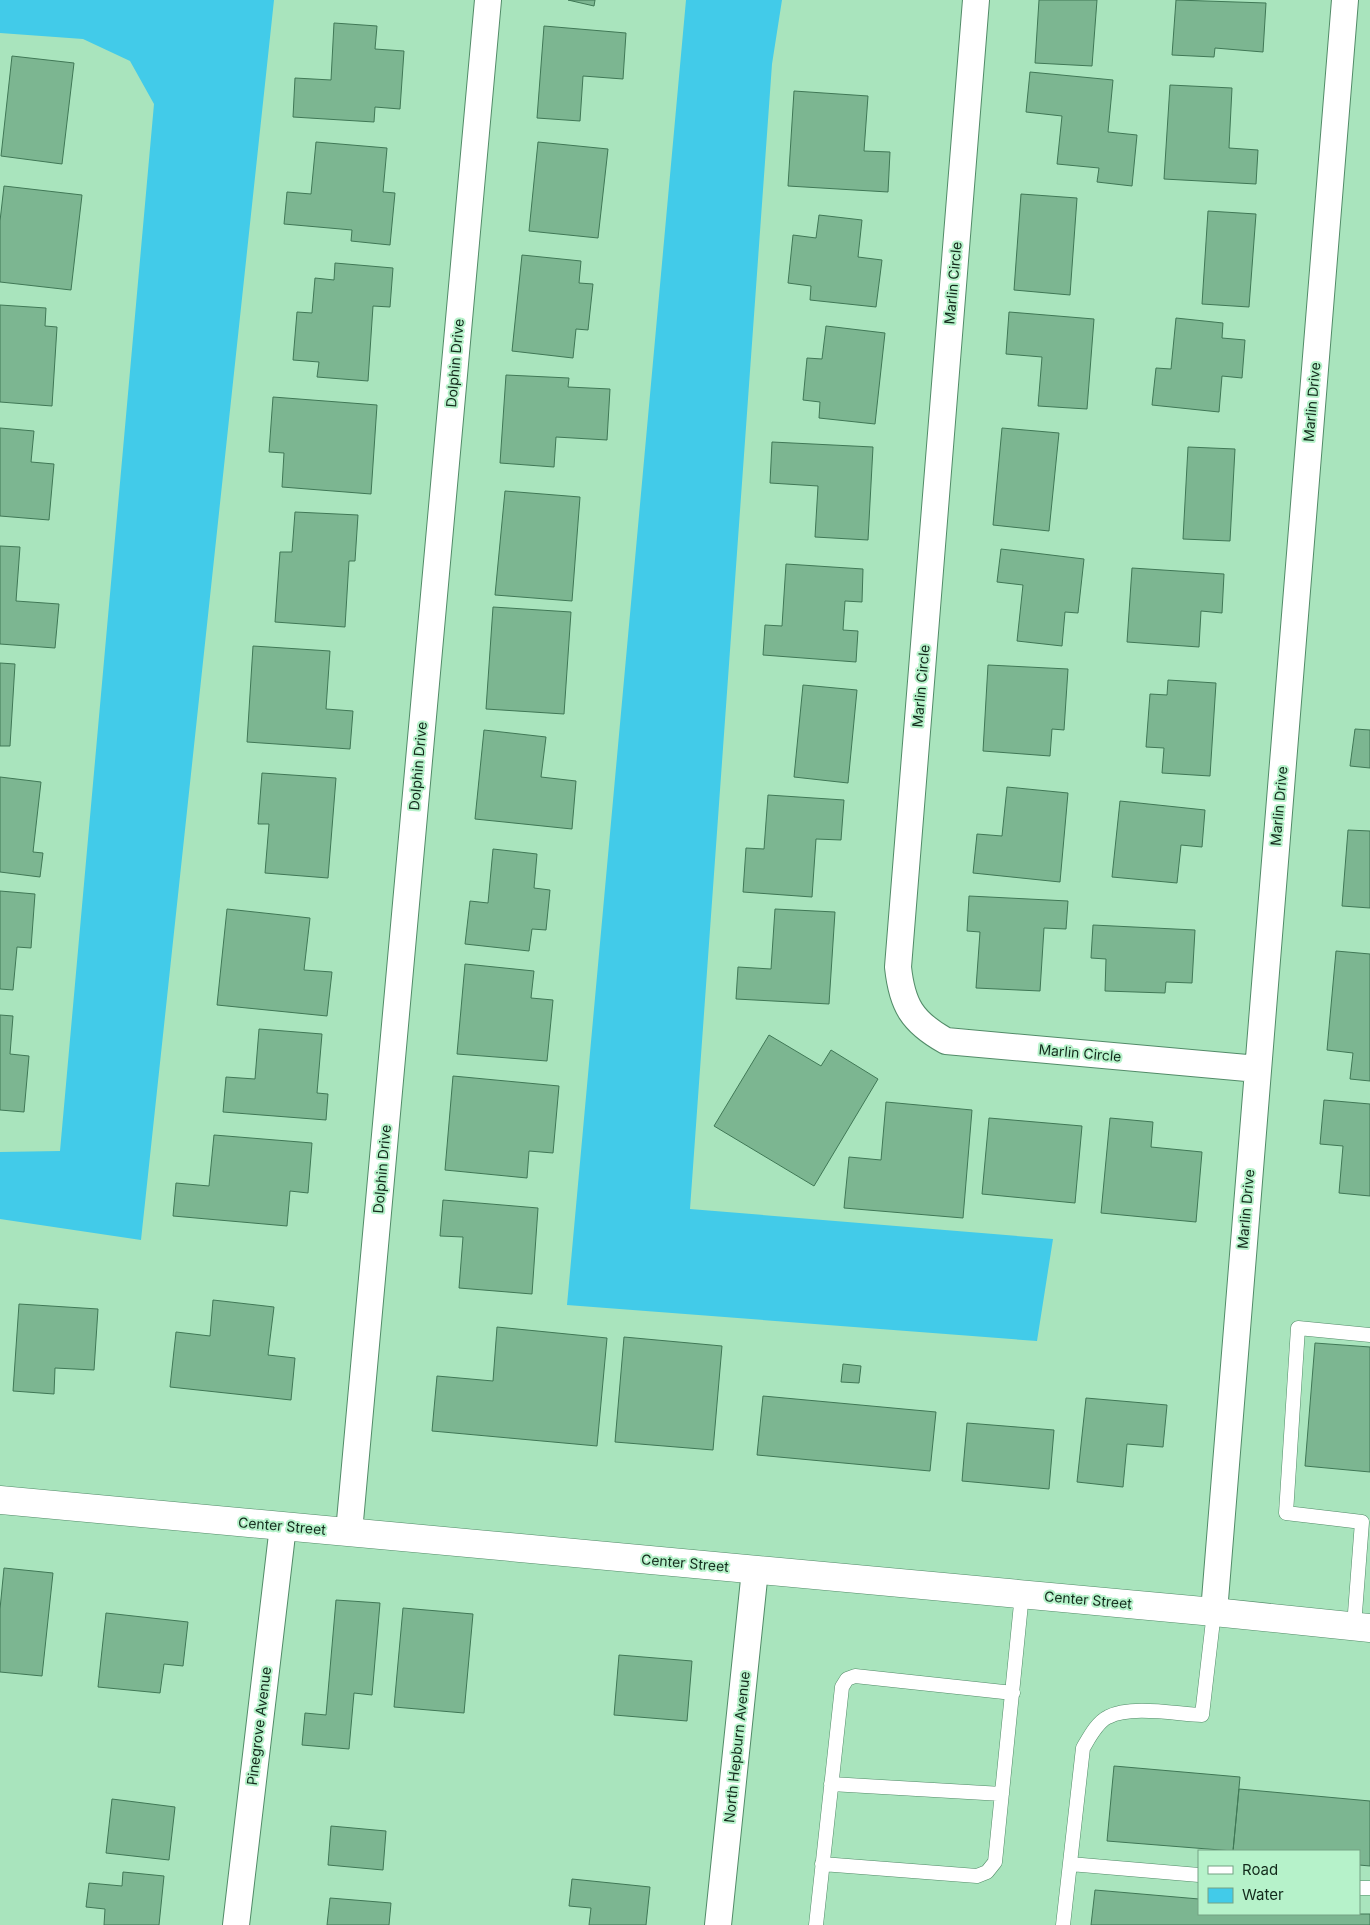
<svg xmlns="http://www.w3.org/2000/svg" width="1370" height="1925" font-family="Inter,sans-serif">
	<style>
		.water { fill: #42cbe9 }
		.building { fill: #7cb691; stroke: #407856 }
		.lines { fill: none; stroke-linecap: round; stroke-linejoin: round }
		.lane-casing { stroke: #528b68; stroke-width: 15 }
		.street-casing { stroke: #528b68; stroke-width: 28 }
		.secondary-casing { stroke: #528b68; stroke-width: 29 }
		.lane { stroke: #fff; stroke-width: 14 }
		.street { stroke: #fff; stroke-width: 26 }
		.secondary { stroke: #fff; stroke-width: 28 }
		.labels { text-anchor: middle; stroke-width: 4; stroke-linejoin: round; paint-order: stroke }
		.street-label { font-size: 14px; fill: #122a1b; stroke: #b6f2ca }
	</style>
	<rect width="100%" height="100%" fill="#a9e4bd"/>
	<path class="water" d="M0,0H274L141,1240L0,1219V1152L60,1151L154,104L130,61L83,39L0,33Z
		M686,0H782L772,64L690,1209L1053,1239L1037,1341L567,1305Z"/>
	<path class="building" d="M568,0H595L594,6Z
		M1039,0H1097L1092,66L1035,63Z
		M1176,0L1266,3L1263,52L1215,48L1214,57L1172,55Z
		M334,23L377,26L375,49L404,51L400,109L375,107L374,122L293,117L295,78L331,80Z
		M544,26L626,33L623,79L583,76L580,121L537,118Z
		M12,56L74,63L62,164L1,156Z
		M1030,72L1113,80L1108,132L1137,135L1132,186L1097,182L1099,168L1057,164L1062,116L1026,112Z
		M1170,85L1232,88L1229,148L1258,150L1256,184L1164,179Z
		M794,91L868,96L864,151L890,152L888,192L788,186Z
		M316,142L387,148L383,192L395,193L390,245L351,241L352,230L284,224L287,192L311,194Z
		M538,142L608,149L598,238L529,231Z
		M4,186L82,195L71,290L0,282V221Z
		M1021,194L1077,198L1070,295L1014,290Z
		M1208,211L1256,214L1249,307L1202,304Z
		M819,215L862,220L858,257L882,260L876,307L810,300L811,286L788,283L793,235L816,238Z
		M522,255L581,261L579,283L593,284L588,330L576,329L573,358L512,351Z
		M335,263L393,268L390,307L373,306L368,381L317,377L319,362L293,360L297,312L312,313L315,278L334,280Z
		M0,305L46,308L45,326L57,327L52,406L0,402Z
		M1009,312L1094,319L1087,409L1038,406L1042,357L1006,354Z
		M1176,318L1223,323L1222,338L1245,340L1242,378L1222,376L1219,412L1152,405L1156,368L1171,369Z
		M826,326L885,333L875,424L819,418L820,402L803,400L807,358L822,359Z
		M506,375L569,378L568,387L610,389L607,440L556,437L554,467L500,463Z
		M273,397L377,405L371,494L282,487L284,453L269,452Z
		M0,428L34,431L31,462L54,464L49,520L0,516Z
		M1002,428L1059,433L1049,531L993,525Z
		M772,442L873,447L868,540L815,537L818,486L770,483Z
		M1188,447L1235,449L1230,541L1183,539Z
		M505,491L580,497L572,601L495,595Z
		M295,512L358,515L355,561H349L345,627L275,622L280,552H292Z
		M0,546L20,547L16,601L59,604L55,648L0,644Z
		M1001,549L1084,559L1078,613L1065,612L1062,646L1017,641L1023,585L997,582Z
		M786,564L863,569L862,602L845,601L843,630L858,631L856,662L763,655L765,625L782,626Z
		M1132,568L1224,574L1222,613L1201,611L1199,647L1127,642Z
		M493,607L571,612L564,714L486,709Z
		M253,646L330,651L326,709L353,711L350,749L247,742Z
		M0,663L15,664L10,746H0Z
		M988,665L1068,669L1064,730L1052,729L1050,756L983,751Z
		M1168,680L1216,683L1210,776L1162,773L1164,748L1146,747L1150,694L1167,695Z
		M803,685L857,690L848,783L794,777Z
		M1355,729L1370,730V768L1350,766Z
		M484,730L546,737L541,777L576,781L572,829L475,819Z
		M262,773L336,778L328,878L265,873L269,824H258Z
		M0,777L41,782L33,852L43,853L40,877L0,872Z
		M1007,787L1068,793L1060,882L973,873L977,834L1002,836Z
		M768,795L844,800L841,840L816,839L812,897L743,892L746,848L764,849Z
		M1120,801L1205,810L1202,847L1181,845L1177,883L1112,877Z
		M1348,830L1370,831V908L1342,906Z
		M493,849L537,854L534,888L550,890L546,930L532,929L529,951L465,944L470,901L488,903Z
		M0,891L35,894L31,948L17,947L13,990L0,989Z
		M969,896L1068,901L1066,929L1044,928L1040,991L976,988L980,932L967,931Z
		M227,909L310,918L304,970L332,972L327,1016L217,1005Z
		M775,909L835,912L829,1004L736,999L738,967L771,969Z
		M1093,925L1195,930L1192,983L1166,982L1165,993L1105,991L1106,959L1091,958Z
		M1336,951L1370,954V1081L1350,1079L1353,1053L1327,1050Z
		M465,964L534,971L531,998L553,1000L547,1061L457,1054Z
		M0,1015L13,1016L10,1054L29,1056L24,1112L0,1110Z
		M259,1029L322,1034L317,1093L328,1094L326,1120L223,1112L226,1077L255,1079Z
		M769,1035L821,1066L831,1050L878,1079L814,1186L714,1126Z
		M453,1076L559,1086L553,1153L529,1151L527,1178L445,1170Z
		M1324,1100L1370,1104V1196L1339,1193L1343,1146L1320,1144Z
		M886,1102L972,1110L963,1218L844,1208L849,1157L881,1160Z
		M989,1118L1082,1126L1075,1203L982,1194Z
		M1110,1118L1153,1122L1151,1147L1202,1152L1196,1222L1101,1213Z
		M214,1135L312,1143L308,1193L290,1191L287,1226L173,1216L176,1183L209,1186Z
		M443,1200L538,1208L532,1294L459,1288L463,1237L440,1236Z
		M213,1300L274,1307L268,1355L295,1358L291,1400L170,1387L176,1332L210,1336Z
		M19,1304L98,1309L94,1370L55,1368L54,1394L13,1391Z
		M497,1327L607,1338L597,1446L432,1431L437,1376L493,1381Z
		M624,1337L722,1346L713,1450L615,1442Z
		M1315,1343L1370,1347V1472L1305,1466Z
		M843,1364L861,1366L859,1383L841,1382Z
		M763,1396L936,1412L930,1471L757,1455Z
		M1086,1398L1167,1405L1163,1447L1127,1444L1123,1487L1077,1482Z
		M967,1423L1054,1430L1049,1489L962,1481Z
		M4,1568L53,1573L42,1676L0,1672V1609Z
		M336,1600L380,1603L372,1695L354,1693L349,1749L302,1745L305,1713L326,1715Z
		M403,1608L473,1614L464,1713L394,1707Z
		M106,1613L188,1622L183,1666L164,1664L160,1693L98,1687Z
		M619,1655L692,1661L687,1721L614,1715Z
		M1114,1766L1240,1777L1233,1851L1107,1841Z
		M1239,1789L1370,1801V1866L1359,1865V1851H1233Z
		M112,1799L175,1807L169,1860L106,1853Z
		M331,1826L386,1831L383,1870L328,1865Z
		M123,1872L164,1876L159,1925H104L105,1909L86,1907L89,1883L122,1886Z
		M572,1879L650,1887L646,1925H589L591,1908L569,1906Z
		M1095,1890L1199,1899V1914H1370V1925H1091Z
		M330,1898L391,1903L389,1925H327Z"/>
	<g class="lines">
		<g class="lane-casing">
			<path id="lane" d="M1354,1626L1362,1522L1286,1513L1298,1328L1370,1335
				M831,1784L1002,1794
				M822,1864L977,1876L987,1872L995,1862L1022,1594
				M1070,1864L1199,1875
				M1359,1888H1370
				M816,1925L842,1687L847,1679L855,1676L1013,1693
				M1063,1925L1083,1748C1089,1738 1097,1722 1108,1717C1131,1705 1176,1714 1202,1715L1214,1612"/>
		</g>
		<g class="street-casing">
			<path id="street" d="M976,0L898,967C902,1005 912,1022 946,1041L1258,1069
				M349,1532L488,0
				M1214,1612L1345,0
				M236,1925L283,1526
				M718,1925L755,1570"/>
		</g>
		<g class="secondary-casing">
			<path id="secondary" d="M0,1500L1214,1612L1370,1628"/>
		</g>
		<use href="#lane" class="lane"/>
		<use href="#street" class="street"/>
		<use href="#secondary" class="secondary"/>
	</g>
	<g class="labels">
		<g class="street-label">
			<text transform="translate(953 283) rotate(-85)" y="5">Marlin Circle</text>
			<text transform="translate(455 363) rotate(-85)" y="5">Dolphin Drive</text>
			<text transform="translate(1312 402) rotate(-85)" y="5">Marlin Drive</text>
			<text transform="translate(921 686) rotate(-85)" y="5">Marlin Circle</text>
			<text transform="translate(418 766) rotate(-85)" y="5">Dolphin Drive</text>
			<text transform="translate(1279 806) rotate(-85)" y="5">Marlin Drive</text>
			<text transform="translate(1080 1053) rotate(5)" y="5">Marlin Circle</text>
			<text transform="translate(382 1169) rotate(-85)" y="5">Dolphin Drive</text>
			<text transform="translate(1246 1209) rotate(-85)" y="5">Marlin Drive</text>
			<text transform="translate(282 1526) rotate(5)" y="5">Center Street</text>
			<text transform="translate(685 1563) rotate(5)" y="5">Center Street</text>
			<text transform="translate(1088 1600) rotate(5)" y="5">Center Street</text>
			<text transform="translate(259 1726) rotate(-83)" y="5">Pinegrove Avenue</text>
			<text transform="translate(737 1747) rotate(-84)" y="5">North Hepburn Avenue</text>
		</g>
	</g>
	<rect x="1198" y="1850" width="162" height="65" fill="#b6f2ca" stroke="#74a284"/>
	<rect x="1208" y="1866" width="25" height="8" fill="#ffffff" stroke="#74a284"/>
	<text x="1242" y="1875" font-size="15" fill="#122a1b">Road</text>
	<rect x="1208" y="1888" width="25" height="15" fill="#42cbe9" stroke="#74a284"/>
	<text x="1242" y="1900" font-size="15" fill="#122a1b">Water</text>
</svg>
